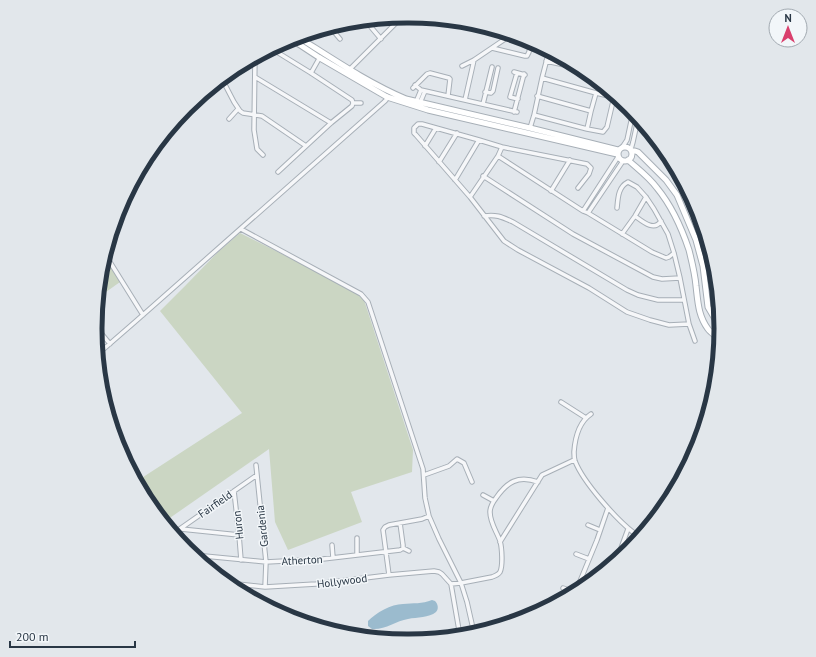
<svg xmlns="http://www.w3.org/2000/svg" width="816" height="657" font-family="'PT Sans',sans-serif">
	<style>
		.green { fill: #cbd6c3 }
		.water { fill: #9bbbce }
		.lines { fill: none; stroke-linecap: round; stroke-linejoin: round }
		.street-casing { stroke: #a7afb7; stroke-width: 5.5 }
		.secondary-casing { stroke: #a7afb7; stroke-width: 7 }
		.street { stroke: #f6f7f9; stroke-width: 3.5 }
		.secondary { stroke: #fff; stroke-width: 5 }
		.labels { text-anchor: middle; stroke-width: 3; stroke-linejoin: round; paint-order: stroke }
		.street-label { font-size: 11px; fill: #293745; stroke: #f2f6f9 }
		.rim { fill: none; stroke: #293745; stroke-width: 5 }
	</style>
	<rect width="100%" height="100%" fill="#e2e7ec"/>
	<path class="green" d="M240,233L306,266L356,293L364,300L413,450L412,472L351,492L362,522L288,550L275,522L269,449L164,522L148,502L137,481L242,413L160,311L186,285L218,252Z
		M105,257L120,282L99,297L102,267Z"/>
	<path class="water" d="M432,600L435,601C438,604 439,609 436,612C429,618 417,617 408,619C396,621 385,630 372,629L368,626V621C376,613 391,604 403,604C413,603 422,604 432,600Z"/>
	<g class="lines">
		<g class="street-casing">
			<path id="street" d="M365,20L381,39
				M330,27L340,39
				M492,48L525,56H527L529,52L531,42
				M272,49L311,73L352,100L353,103L352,106L331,123L278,172
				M255,57L254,130L257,149L263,155
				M546,61L583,69
				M462,66L474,60L511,35
				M348,71L402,17
				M514,72L525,75
				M311,73L320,57
				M517,73L510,97L518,99
				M255,77L331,123
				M542,78L549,51
				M222,79L234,102L240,111L243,113L262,116L306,146
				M415,85L421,90L517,112
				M413,88L427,74L430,73L449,78L450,79L448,96
				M209,90L210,89
				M485,92L491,93L493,91L498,68
				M603,94L605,88
				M537,96L591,111L596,93
				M614,97L607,127L603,132L587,129L534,115L542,78L596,93L617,98
				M465,100L474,60
				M416,102L421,90
				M353,103H361
				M420,103L425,91
				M483,104L492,67
				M514,112L524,74
				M229,119L238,109
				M530,128L534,115
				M587,129L591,111
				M425,146L436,128
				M623,146L627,140L633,112
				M631,149L633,142L638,119
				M498,156L583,211L588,213L652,252L666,258L669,257L674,253
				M439,162L457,133
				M483,176L573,234L653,277L662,279L680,278
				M455,180L479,140
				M578,188L589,174L591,168L587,164L502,147L479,140L422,124H418L414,128V133L416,135L470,197L504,241L518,250L589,288L627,312L650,320L669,325L689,324
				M551,191L570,160
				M470,197L498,156L502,147
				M617,208C618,198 618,187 628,182L637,187L646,197L654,209L668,234L674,253L680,278L689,324L695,341
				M583,211L618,157
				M588,213L623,161
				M484,216C496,214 502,217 513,222L627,290L638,295L658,300H684
				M635,216C642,221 654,232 661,221
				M241,229L361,294L368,302L423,469L425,498L429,516L439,539L461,583L467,602L474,633
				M622,234L635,216L646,197
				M697,242L698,244L708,247
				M708,247C711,259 713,270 715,281C716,292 715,299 719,309
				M105,254L143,315
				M96,327L110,344
				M98,354L136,321L384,102L386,100L387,96
				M561,402L586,418
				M591,414C579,422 575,438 574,452C574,455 574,458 575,461C583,482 616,519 634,533
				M256,465L266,562L265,587
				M424,475L449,466L457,459L464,463L472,482
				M234,491L239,535L241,560
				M483,495L494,501
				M400,523L403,545V548
				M588,525L600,530
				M181,529L239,535
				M174,533L257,475
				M357,538V555
				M500,542L542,475L574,460
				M332,545L333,558
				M576,554L589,559
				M194,555L266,562L323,559L400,550L403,548L409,551
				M617,559L628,529
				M389,575L383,530L385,527L389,525L422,519L429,516
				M228,583L265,587L316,584L389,575L434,571L439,572L442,574L451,584L460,636
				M451,584L461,583L492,577C495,576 498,575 500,572C503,566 502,548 500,541C497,532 490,523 490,512C490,507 493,502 496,498C507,482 518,475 538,482
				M563,588L575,592
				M576,591L597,540L608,508
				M427,635L428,639"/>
		</g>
		<g class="secondary-casing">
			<path id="secondary" d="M298,37C333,59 368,83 406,99L530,128L618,150
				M291,39L320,58L387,97L428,110L617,154
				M618 154a7 7 0 1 1 14 0a7 7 0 1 1-14 0Z
				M632,151H635L638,152L666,180L677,195L696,240L703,266L708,307L718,324L720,327
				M628,160C638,169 649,177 657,188C671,205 682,229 689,250C692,262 695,274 696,286C698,302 698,315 708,329C711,333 716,336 719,339"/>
		</g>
		<use href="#street" class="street"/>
		<use href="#secondary" class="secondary"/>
	</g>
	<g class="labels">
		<g class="street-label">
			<text transform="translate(215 504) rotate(-35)" y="4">Fairfield</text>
			<text transform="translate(238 525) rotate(-96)" y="4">Huron</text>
			<text transform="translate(262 526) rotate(-96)" y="4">Gardenia</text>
			<text transform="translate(302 560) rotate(-3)" y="4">Atherton</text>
			<text transform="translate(342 581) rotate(-7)" y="4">Hollywood</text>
		</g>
	</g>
	<path d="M0 0H816V657H0ZM407 23H409A305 305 0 0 1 714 328V329A305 305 0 0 1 409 634H407A305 305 0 0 1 102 329V328A305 305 0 0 1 407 23Z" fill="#e2e7eb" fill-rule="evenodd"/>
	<path class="rim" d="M407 23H409A305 305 0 0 1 714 328V329A305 305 0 0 1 409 634H407A305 305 0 0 1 102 329V328A305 305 0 0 1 407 23Z"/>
	<g transform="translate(788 28)"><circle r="19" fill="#f2f6f9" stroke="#a2aab1"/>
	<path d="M0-3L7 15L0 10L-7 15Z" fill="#d93f6d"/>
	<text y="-6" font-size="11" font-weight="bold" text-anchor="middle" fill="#293745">N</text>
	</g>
	<path d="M10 641v6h125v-6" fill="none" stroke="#293745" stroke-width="2"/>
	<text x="16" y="641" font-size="12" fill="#293745" stroke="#f2f6f9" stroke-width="3" paint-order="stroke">200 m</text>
</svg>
